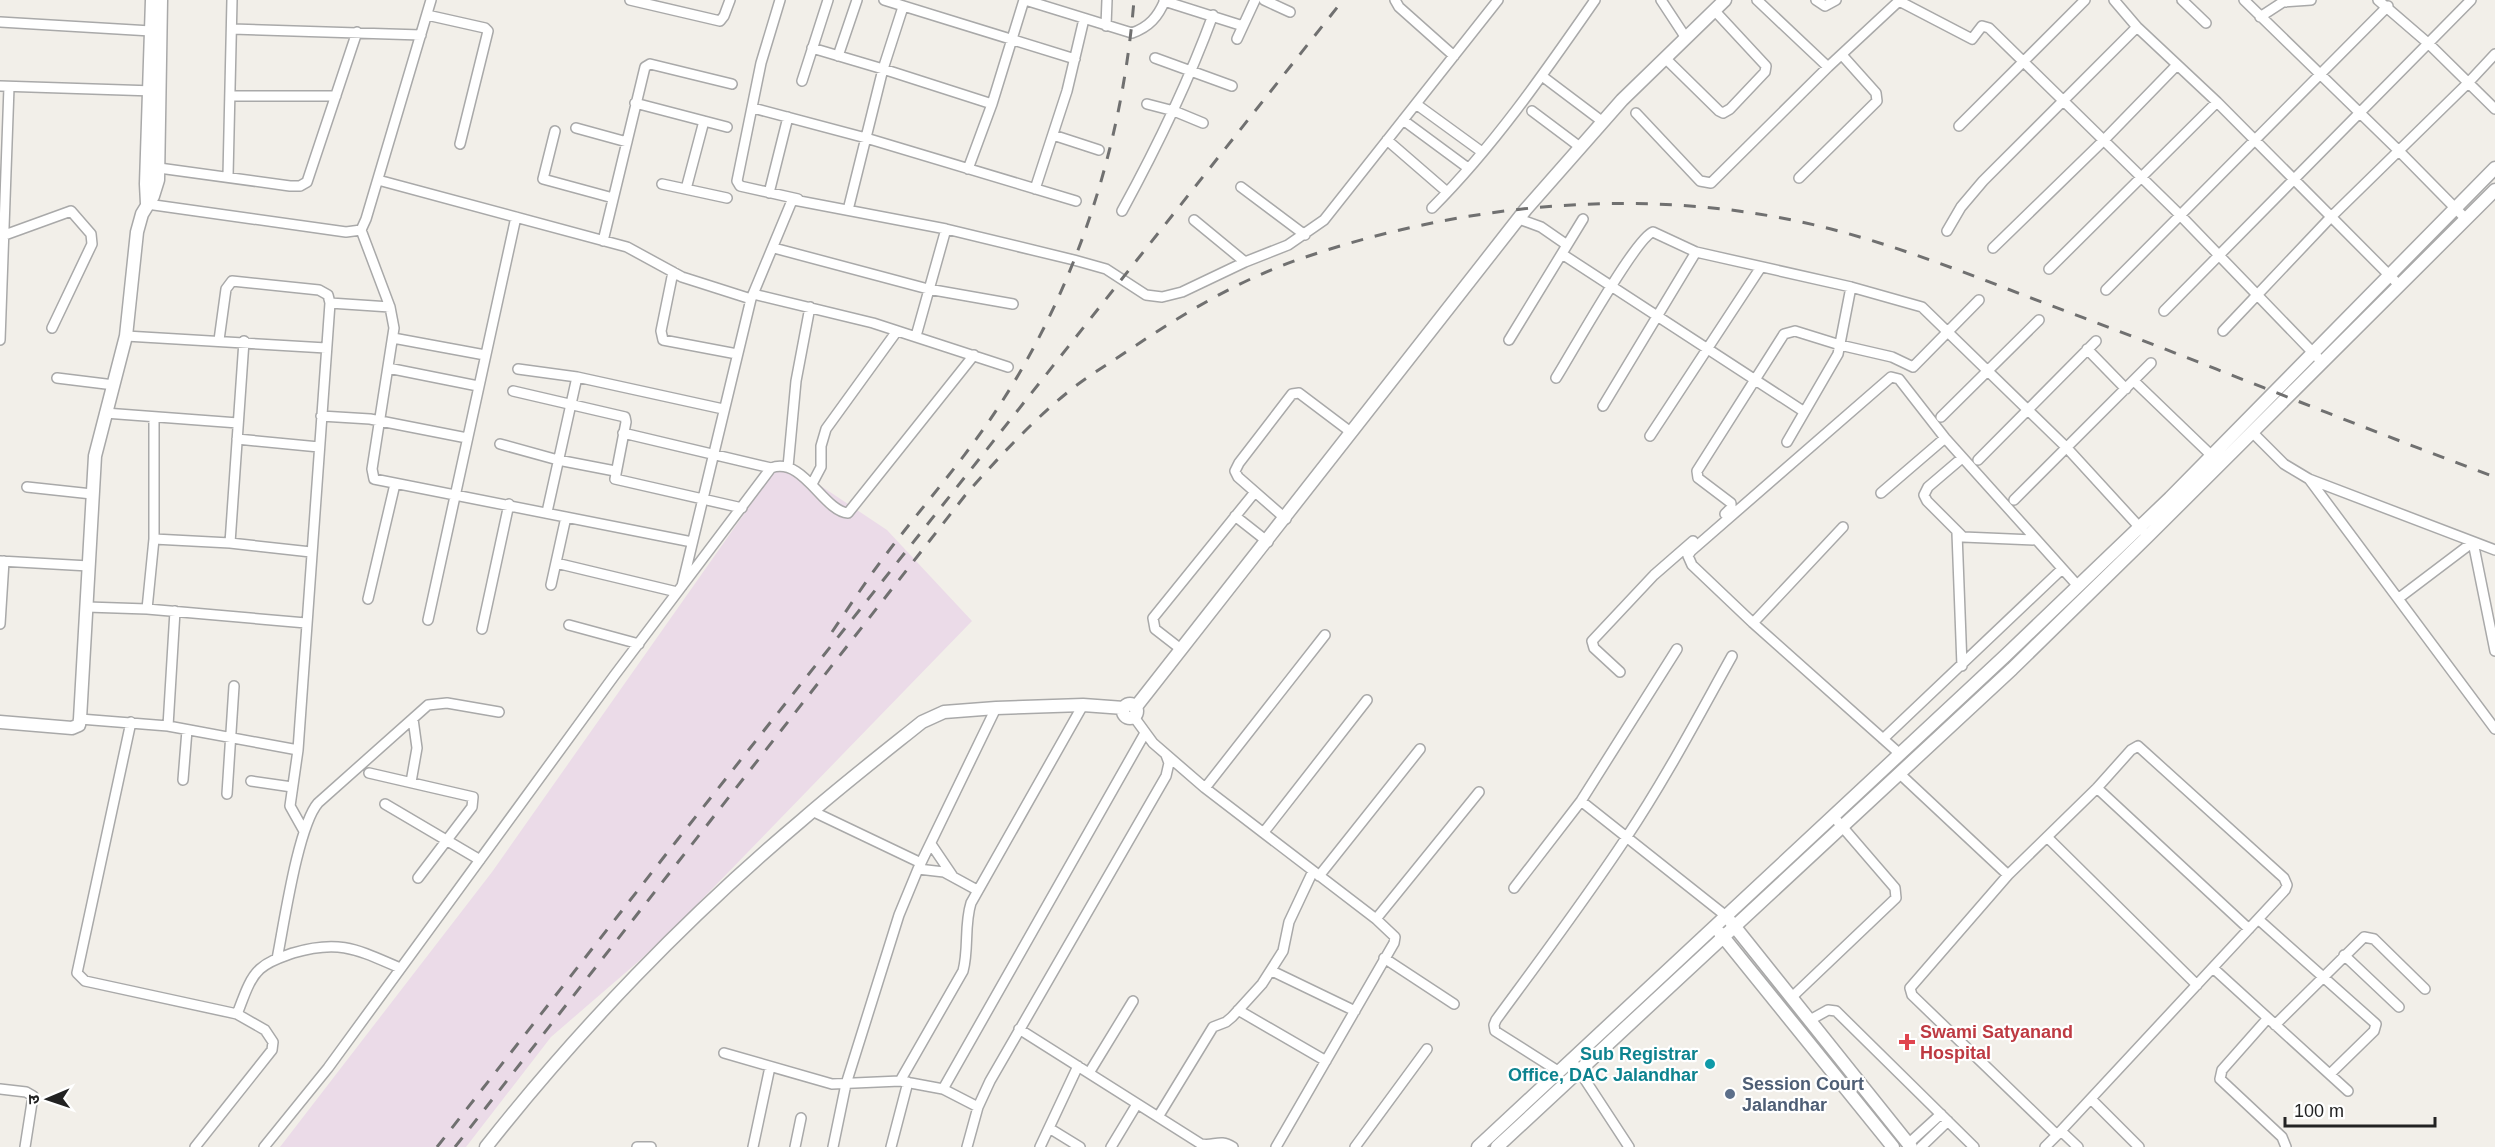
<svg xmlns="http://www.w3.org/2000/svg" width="2495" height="1147" font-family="Helvetica,'Noto Sans Devanagari',sans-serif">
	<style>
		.industrial { fill: #ebdbe8 }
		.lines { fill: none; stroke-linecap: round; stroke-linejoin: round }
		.minor-casing { stroke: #a9a9a9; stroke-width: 12 }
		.tertiary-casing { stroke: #a9a9a9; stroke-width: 15 }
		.minor { stroke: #fff; stroke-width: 9 }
		.tertiary { stroke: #fff; stroke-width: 12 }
		.rail { stroke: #707070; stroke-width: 3; stroke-dasharray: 12 12; stroke-linecap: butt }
		.health-dot { fill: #e0444e; stroke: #fff; stroke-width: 2 }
		.culture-dot { fill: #0f9aa8; stroke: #fff; stroke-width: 2 }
		.service-dot { fill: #5c6f8a; stroke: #fff; stroke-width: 2 }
		.labels { text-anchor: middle; stroke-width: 4.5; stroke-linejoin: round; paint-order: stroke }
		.health-label { font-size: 18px; font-weight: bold; fill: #be3a42; stroke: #fff; text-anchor: start }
		.culture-label { font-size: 18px; font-weight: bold; fill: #0d838f; stroke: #fff; text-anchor: end }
		.service-label { font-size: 18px; font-weight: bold; fill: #4e5e75; stroke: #fff; text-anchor: start }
	</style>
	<rect width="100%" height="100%" fill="#f2efe9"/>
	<path class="industrial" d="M782,460L887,530L972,621L679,923L639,961L551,1037L466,1147H280L492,872Z"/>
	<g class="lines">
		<g class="minor-casing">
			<path id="minor" d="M630,0L720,21L724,16L730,0
				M780,0L761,63L737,181L740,186L798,199
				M884,0L1075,59
				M1025,0L1132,33C1149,27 1158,17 1165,0
				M1264,0L1290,12
				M1395,0L1399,7L1454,56
				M1661,0L1686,38
				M1757,0L1828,67
				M1816,0L1825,6L1836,0
				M2114,0L2137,27L2217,102L2399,285
				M2182,0L2206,23
				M2244,0L2398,150L2466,219
				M2378,0L2429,44L2495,109
				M1164,1L1243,26
				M1899,1L1972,39L1982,26L1989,28L2180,215L2322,362
				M427,15L485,28L488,31L460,144
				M2260,17L2283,2L2311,0
				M0,22L151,31
				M1106,26L1107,0
				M232,29L421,35
				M1237,39L1255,0
				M812,48L883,69L992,104
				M838,56L857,0
				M1155,58L1232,86
				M1665,58L1719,111L1723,113L1730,109L1765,72L1766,66L1714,10
				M1542,76L1603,122
				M802,81L828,0
				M0,86L154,91
				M230,96H336
				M635,103L727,127
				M1147,104L1174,111L1203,123
				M1416,104L1482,152
				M753,108L866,138L1076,201
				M1532,111L1580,147
				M1636,113L1700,181L1711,183L1828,67L1900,0
				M1403,120L1468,168
				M1959,126L2085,0
				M576,128L627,142
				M555,131L543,179L613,198
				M1053,135L1099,150
				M1387,140L1447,192
				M159,168L290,186H300L307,182L357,32
				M968,169L992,104L1024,0
				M228,176L232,0
				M1799,178L1877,101L1876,93L1842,55
				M378,180L627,247L682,277L751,299
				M662,184L727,198
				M1241,187L1305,235
				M686,189L704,121
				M1035,189L1067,91L1084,19
				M769,193L788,117
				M147,204L346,232L361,230L366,219L431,0
				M1432,208C1494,146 1545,72 1595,0
				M848,210L883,69L903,7
				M1122,211C1157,147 1188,83 1213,15
				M1519,219L1541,227L1567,245
				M1194,220L1245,262
				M361,230L390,307L394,328L372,469L374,479L692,542
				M1947,231L1961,207L1983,181L2137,27
				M2,236L71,211L91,234L92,244L52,328
				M603,241L645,67L650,64L732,84
				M774,248L928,289L1013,304
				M1993,248L2104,140L2176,66
				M1562,254L1803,411
				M2049,269L2217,102
				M673,272L661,331L663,340L737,354
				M2106,290L2388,6
				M753,294L873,323L1008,367
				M330,303L390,307
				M2164,311L2471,0
				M2223,331L2331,217L2468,83L2495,54
				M126,336L326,348
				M916,336L946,229
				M393,338L485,355
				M0,340L9,87
				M219,340L226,289L232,281L319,290L328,295L330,303L298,750L290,806L304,831
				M1509,340L1583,219
				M2087,349L2126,389
				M388,368L478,386
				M518,369L577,377
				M57,378L114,385
				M1556,378C1570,356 1636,237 1653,232L1696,252L1851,287L1922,307L2067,448L2143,531
				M2134,381L2212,456
				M513,391L625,417L626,422L615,479L742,508
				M1603,406L1696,252
				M105,413L238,423
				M321,416L370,419L467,438
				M1941,417L2039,320
				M2252,432L2284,464L2309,479L2495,550
				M623,433L771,468
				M1650,436L1761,267
				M237,439L319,447
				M1787,442L1838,354L1851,287
				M500,444L558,460L615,471
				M1962,458L1928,487L1924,495L1927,501L1963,537L2036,540
				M1978,460L2096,341
				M788,467L796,381L810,307
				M2309,479L2495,729
				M812,484L821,467V446L826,429L897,331
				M27,487L92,494
				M1881,493L1945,438
				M2014,500L2151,363
				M547,512L577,377L723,409
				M1725,514L1731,508V503L1698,478L1697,471L1784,334L1795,331L1840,345L1892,357L1913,367L1979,300
				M1235,516L1268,542
				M1286,519L1238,477L1235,471L1239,463L1292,394L1299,393L1352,433
				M1957,533L1962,666
				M154,539L230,543L311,552
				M230,543L244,341
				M0,561L89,566
				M556,563L677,592
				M551,585L566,517
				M682,586L751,299L791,203L794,200L946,229L1074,260L1106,269L1146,295L1162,297L1182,292L1245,262L1288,245L1324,220L1498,0
				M2399,598L2473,542L2495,651
				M368,599L395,484
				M87,607L147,609L306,623
				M147,609L154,539V418
				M428,620L516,217
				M1753,623L1843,527
				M0,624L4,561
				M569,625L639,644
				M482,629L509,504
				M1182,650L1155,629L1153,618L1255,492
				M1620,672L1594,648L1592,641L1654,575L1693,541
				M1134,717L1153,743L1205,788L1376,919L1395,937L1394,943L1276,1147
				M80,719L168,726L298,750
				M131,722L77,973L85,981L237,1014L265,1030L273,1042L272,1050L195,1147
				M168,726L175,611
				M1883,739L2062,569
				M1900,754L1753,623L1692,565L1688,556L1691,551L1891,377L1899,379L1945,438L2078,586
				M369,773L473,797L472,807L418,878
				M1900,774L2008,875
				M183,780L187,730
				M251,781L292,787
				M411,782L417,748L413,719
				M1205,788L1325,635
				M2097,788L2249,929
				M227,794L234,686
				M1581,801L1726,916
				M385,804L480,860
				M812,811L921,863
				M1264,832L1367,700
				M2047,837L2197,985
				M931,844L952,875
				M918,869L944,872L977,890
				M1319,876L1420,749
				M1514,888L1581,801L1677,649
				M1376,919L1479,792
				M2258,919L2376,1024L2374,1031L2330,1074
				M2344,955L2399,1007
				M1384,958L1454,1004
				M277,959C284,924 298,826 318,803L428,705L447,703L499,712
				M2213,968L2348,1091
				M1272,971L1355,1011
				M1792,997L1896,898L1895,888L1833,816
				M1238,1010L1326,1061
				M237,1014C243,1000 248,980 260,969C270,960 282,957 293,953C340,939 358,950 400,968
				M2268,1018L2222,1070L2220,1079L2282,1137L2286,1147
				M1810,1020L1828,1010L1836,1011L1974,1147
				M2275,1025L2364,937L2374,939L2425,989
				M1019,1029L1201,1144C1214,1147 1219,1138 1233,1147
				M724,1053L832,1084L900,1081L943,1089
				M1576,1066L1629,1147
				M1558,1071L1495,1031L1494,1025L1496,1020C1540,960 1585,900 1626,838C1665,780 1698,717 1732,656
				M1089,1073L1133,1001
				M900,1081L963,971C969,949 964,925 971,903L1083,705
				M0,1089L26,1092L33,1096L25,1147
				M2091,1099L2139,1147
				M978,1107L943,1089L1145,733
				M1158,1117L1213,1027L1226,1022L1232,1017L1262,984L1283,951L1289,922L1313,871
				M1049,1128L1080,1147
				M2061,1131L2078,1147
				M1908,1144L1941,1114
				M264,1147L328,1068L614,676L771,468C803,456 823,511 848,513L974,355
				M637,1147H651
				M753,1147L770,1067
				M795,1147L801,1118
				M833,1147L846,1084L899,915L918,869L996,708
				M891,1147L908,1082
				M967,1147L978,1107L990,1081L1166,776L1169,763L1166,755
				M1040,1147L1078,1066
				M1111,1147L1137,1104
				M1355,1147L1427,1049
				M1921,1147L1948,1121
				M2045,1147L2057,1135L2285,890L2287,885L2284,878L2138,746L2131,750L2097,788L2008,875L1910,988L1912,995L2057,1135"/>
		</g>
		<g class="tertiary-casing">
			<path id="tertiary" d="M147,204L146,184L152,0
				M1123 711a7 7 0 1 1 14 0a7 7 0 1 1-14 0Z
				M1135,708L1526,209L1622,100L1725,0
				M0,722L72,728L79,725L80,719L95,456L126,336L137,232L142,214L153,196L158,180L161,0
				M1731,922L1911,1147
				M1720,933L1893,1147
				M486,1147C578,1030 688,916 802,820C841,786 882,754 922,722L944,712L996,708L1083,705L1124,708
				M1478,1147L2005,656L2170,498L2495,168
				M1497,1147L2012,669L2148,536L2495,190"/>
		</g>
		<use href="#minor" class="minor"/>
		<use href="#tertiary" class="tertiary"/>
		<path class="rail" d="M832,632C849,607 866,581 884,557C918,512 955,470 987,424C1073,300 1122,150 1134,0
			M437,1147L678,839L1343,0
			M455,1147L967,493C1000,456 1034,419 1073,388C1091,374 1110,363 1129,350C1181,315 1237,281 1297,260C1466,201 1657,184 1831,229C1904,248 1974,276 2044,303C2195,359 2344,421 2495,477"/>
	</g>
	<path class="health-dot" d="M1904 1033h6v6h6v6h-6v6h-6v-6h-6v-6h6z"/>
	<circle class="culture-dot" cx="1710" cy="1064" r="6"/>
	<circle class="service-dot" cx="1730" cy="1094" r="6"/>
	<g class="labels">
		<g class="health-label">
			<text x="1920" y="1038">Swami Satyanand<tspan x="1920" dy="21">Hospital</tspan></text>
		</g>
		<g class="culture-label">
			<text x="1698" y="1060">Sub Registrar<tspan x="1698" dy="21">Office, DAC Jalandhar</tspan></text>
		</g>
		<g class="service-label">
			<text x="1742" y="1090">Session Court<tspan x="1742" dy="21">Jalandhar</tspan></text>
		</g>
	</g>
	<g transform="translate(48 1099) rotate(268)" stroke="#ffffff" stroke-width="4.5" paint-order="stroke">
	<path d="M0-4.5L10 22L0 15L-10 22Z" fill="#222222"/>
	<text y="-9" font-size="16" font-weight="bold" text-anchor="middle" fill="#222222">उ</text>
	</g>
	<path d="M2285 1117v9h150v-9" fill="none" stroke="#222222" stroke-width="3"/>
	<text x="2294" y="1117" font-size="18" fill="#222222" stroke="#ffffff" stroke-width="4.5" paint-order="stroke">100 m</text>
</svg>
